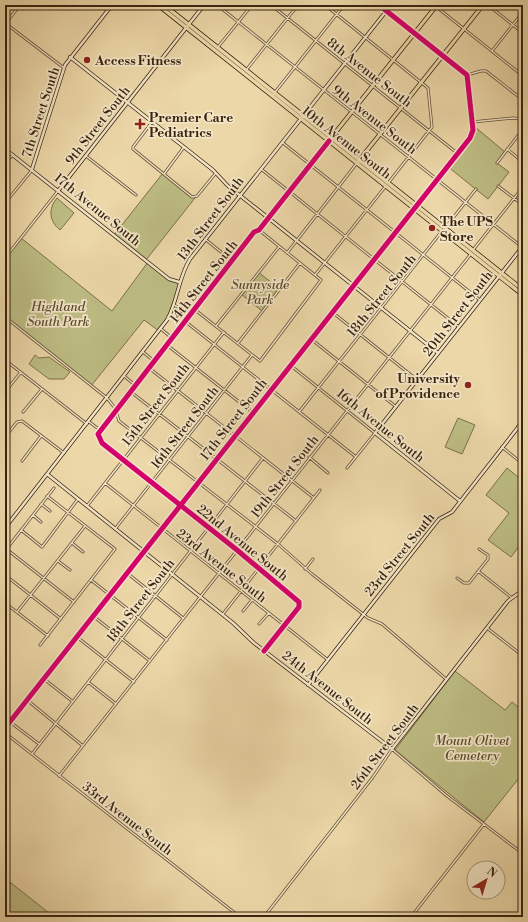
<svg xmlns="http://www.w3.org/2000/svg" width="528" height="922" font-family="'Libre Bodoni',serif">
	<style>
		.green { fill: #bdbd84; stroke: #7a704a }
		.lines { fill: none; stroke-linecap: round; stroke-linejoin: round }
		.street-casing { stroke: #655137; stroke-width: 3 }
		.secondary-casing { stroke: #382411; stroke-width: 4 }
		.primary-casing { stroke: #382411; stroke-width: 4.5 }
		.highway-casing { stroke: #382411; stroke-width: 5 }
		.street { stroke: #f3e5c6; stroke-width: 1.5 }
		.secondary { stroke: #f3e5c6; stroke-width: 2.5 }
		.primary { stroke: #ecd7a8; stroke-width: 3 }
		.highway { stroke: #ecd7a8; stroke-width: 3.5 }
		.cycleway-casing { stroke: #f3e5c6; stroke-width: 8 }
		.cycleway { stroke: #d6006c; stroke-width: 5 }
		.poi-dot { fill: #8f2418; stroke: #f3e5c6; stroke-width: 1.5 }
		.labels { text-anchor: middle; stroke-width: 3.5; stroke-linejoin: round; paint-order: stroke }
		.poi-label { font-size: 13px; font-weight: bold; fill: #382411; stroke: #f3e5c6; text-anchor: start }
		.street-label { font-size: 13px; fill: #382411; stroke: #f3e5c6 }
		.park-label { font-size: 13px; font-style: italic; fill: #594a2e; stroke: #f3e5c6 }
	</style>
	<rect width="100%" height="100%" fill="#ecd7a8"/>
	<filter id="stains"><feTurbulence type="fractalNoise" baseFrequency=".005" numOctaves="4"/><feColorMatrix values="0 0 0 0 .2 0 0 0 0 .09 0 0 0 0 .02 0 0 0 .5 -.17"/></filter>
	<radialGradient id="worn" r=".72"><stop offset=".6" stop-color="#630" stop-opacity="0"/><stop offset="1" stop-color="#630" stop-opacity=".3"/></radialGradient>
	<path class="green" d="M475,127L505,152L497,163L509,172L488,199L447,166L470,138Z
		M163,173L195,198L146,260L114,235Z
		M57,198L74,213L60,230C49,221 48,209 57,198Z
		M21,238L112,311L148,262L169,279L179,282L174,305L159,331L144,320L91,386L5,317V258Z
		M258,272L280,289L262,311L241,294Z
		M35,355L39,358L49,357L70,372L64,379H49L29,364Z
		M458,418L475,425L462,454L445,447Z
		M507,468L523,481V541L511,557L488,540L509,513L486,495Z
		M455,671L505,710L512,702L523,711V773L484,822L395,750Z
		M6,879L54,917H5Z"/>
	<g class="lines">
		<g class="street-casing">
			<path id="street" d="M217,5L522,247
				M271,5L457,153
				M325,5L428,88L432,127L389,182
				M379,5L467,75L472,133L417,205
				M434,5L523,76
				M488,5L523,33
				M5,23L64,68
				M5,24L20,5
				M218,47L252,5
				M492,51L523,12
				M247,69L298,5
				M467,75L481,71H486L523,100
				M272,96L344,5
				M152,122L133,147V149L192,197L197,196L215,174
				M472,122L513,118L523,119
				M283,143L480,300
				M507,149L523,162
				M86,156L136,195
				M5,162L13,155
				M497,163L523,129
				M261,169L459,327
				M164,174L184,147
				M498,186L523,205
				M5,203L32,170
				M445,228L476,189
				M205,239L221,252
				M473,250L523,187
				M287,253L357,163
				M5,258L58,191
				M315,275L385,187
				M174,305L191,314
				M194,309L260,361L321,280L259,230
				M332,312L416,379
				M5,317L107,398L115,408L119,421L278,544L312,574L368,618L382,624L446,679
				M186,322L356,457
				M216,326L279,247
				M161,329L172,338
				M311,339L395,406
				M238,343L300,263
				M167,345L252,412
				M143,352L155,362
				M5,360L87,424
				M290,365L375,433L347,468
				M149,368L314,498
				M124,376L135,385
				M5,392L21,372
				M131,392L296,521
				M23,412L42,389
				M299,412L442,231
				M88,421L100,430
				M518,426L523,430
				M5,437L17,422L22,421L64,453
				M502,447L523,464
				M309,457L328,473
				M22,461L41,436
				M105,483L328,660
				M41,504L50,511
				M87,506L224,332
				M33,515L41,522
				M115,529L252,355
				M21,530L42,547L78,499
				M72,543L83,552
				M5,548L74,602
				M5,551L54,488
				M58,561L70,570
				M305,569L313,559
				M478,571L512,598
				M127,573L183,618
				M5,575L61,619
				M457,578L464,583H469L488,559V555L479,549
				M91,580L167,640
				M5,603L48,636
				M243,611L252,600
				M17,612L85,526
				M223,614L320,490
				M93,616L150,661
				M259,624L269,613
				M487,628L523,656
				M77,637L134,682
				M40,645L115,549L47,496
				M264,651L299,607V602L237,550L102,443L98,434L254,232L259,230L329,141
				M44,679L72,701
				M88,682L116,704
				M27,700L83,746
				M10,722L39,744
				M5,728L413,209
				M5,733L240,917
				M32,754L263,458
				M59,776L470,255
				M264,917L373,777L392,749L447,796L522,853
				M411,917L484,824"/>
		</g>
		<g class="secondary-casing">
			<path id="secondary" d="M70,57L213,170L228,186L438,353
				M5,149L169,279L179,282
				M32,169L65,65L112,5
				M58,191L204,5
				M47,474L233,623L254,643L392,749L508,601L523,590
				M460,501L375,433L523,246
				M5,528L167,320C178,301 178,278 190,259L391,5
				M308,685L439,519L452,512L523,421"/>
		</g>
		<g class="primary-casing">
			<path id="primary" d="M331,138L437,5
				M357,163L483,5"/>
		</g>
		<g class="highway-casing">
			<path id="highway" d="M158,5L523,295
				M164,5L523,290"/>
		</g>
		<use href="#street" class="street"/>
		<use href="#secondary" class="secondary"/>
		<use href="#primary" class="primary"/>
		<use href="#highway" class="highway"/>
		<g class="cycleway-casing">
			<path id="cycleway" d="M264,651L299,607V602L237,550L102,443L98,434L254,232L259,230L329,141
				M5,728L470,138L473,130L467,75L379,5"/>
		</g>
		<use href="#cycleway" class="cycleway"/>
	</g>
	<g class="poi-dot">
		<circle cx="87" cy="60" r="4"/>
		<path d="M138 118h4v4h4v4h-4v4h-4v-4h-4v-4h4z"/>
		<circle cx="432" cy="228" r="4"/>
		<circle cx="468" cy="385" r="4"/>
	</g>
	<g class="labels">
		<g class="poi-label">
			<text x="95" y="65">Access Fitness</text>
			<text x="149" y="122">Premier Care<tspan x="149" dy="15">Pediatrics</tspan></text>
			<text x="440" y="226">The UPS<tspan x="440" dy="15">Store</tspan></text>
			<text x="460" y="383" text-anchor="end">University<tspan x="460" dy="15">of Providence</tspan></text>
		</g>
		<g class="street-label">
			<text transform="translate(370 72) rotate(38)" y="5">8th Avenue South</text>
			<text transform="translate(40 112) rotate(-72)" y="5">7th Street South</text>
			<text transform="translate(375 119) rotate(38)" y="5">9th Avenue South</text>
			<text transform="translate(97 125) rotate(-52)" y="5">9th Street South</text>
			<text transform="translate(347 142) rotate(38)" y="5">10th Avenue South</text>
			<text transform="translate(98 209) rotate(39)" y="5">17th Avenue South</text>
			<text transform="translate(210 218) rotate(-53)" y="5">13th Street South</text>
			<text transform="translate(203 281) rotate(-52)" y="5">14th Street South</text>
			<text transform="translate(381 295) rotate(-51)" y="5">18th Street South</text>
			<text transform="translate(457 313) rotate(-52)" y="5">20th Street South</text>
			<text transform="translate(155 404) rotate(-52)" y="5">15th Street South</text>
			<text transform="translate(233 419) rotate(-52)" y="5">17th Street South</text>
			<text transform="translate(381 425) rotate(39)" y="5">16th Avenue South</text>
			<text transform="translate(184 427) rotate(-52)" y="5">16th Street South</text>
			<text transform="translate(284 476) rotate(-52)" y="5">19th Street South</text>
			<text transform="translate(243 542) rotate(39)" y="5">22nd Avenue South</text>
			<text transform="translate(399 554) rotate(-51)" y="5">23rd Street South</text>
			<text transform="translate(222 565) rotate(38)" y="5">23rd Avenue South</text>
			<text transform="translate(140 600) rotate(-52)" y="5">18th Street South</text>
			<text transform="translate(328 687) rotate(38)" y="5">24th Avenue South</text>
			<text transform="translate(384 746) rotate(-53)" y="5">26th Street South</text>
			<text transform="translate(128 818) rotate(38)" y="5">33rd Avenue South</text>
		</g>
		<g class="park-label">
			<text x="260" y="289">Sunnyside<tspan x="260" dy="15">Park</tspan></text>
			<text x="58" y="311">Highland<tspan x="58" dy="15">South Park</tspan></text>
			<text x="472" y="745">Mount Olivet<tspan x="472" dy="15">Cemetery</tspan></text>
		</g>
	</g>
	<rect width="528" height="922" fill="none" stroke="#ecd7a8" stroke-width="20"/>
	<rect x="6" y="6" width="516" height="910" fill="none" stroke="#382411" stroke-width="2"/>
	<rect x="10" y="10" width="508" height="902" fill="none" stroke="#382411"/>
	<g transform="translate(486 880) rotate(38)"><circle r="19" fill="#f3e5c6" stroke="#a8987e"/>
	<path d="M0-3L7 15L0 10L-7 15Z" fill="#8f2418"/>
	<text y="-6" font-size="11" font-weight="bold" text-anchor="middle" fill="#382411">N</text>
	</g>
	<rect width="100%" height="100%" filter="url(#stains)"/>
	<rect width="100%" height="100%" fill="url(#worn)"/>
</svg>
